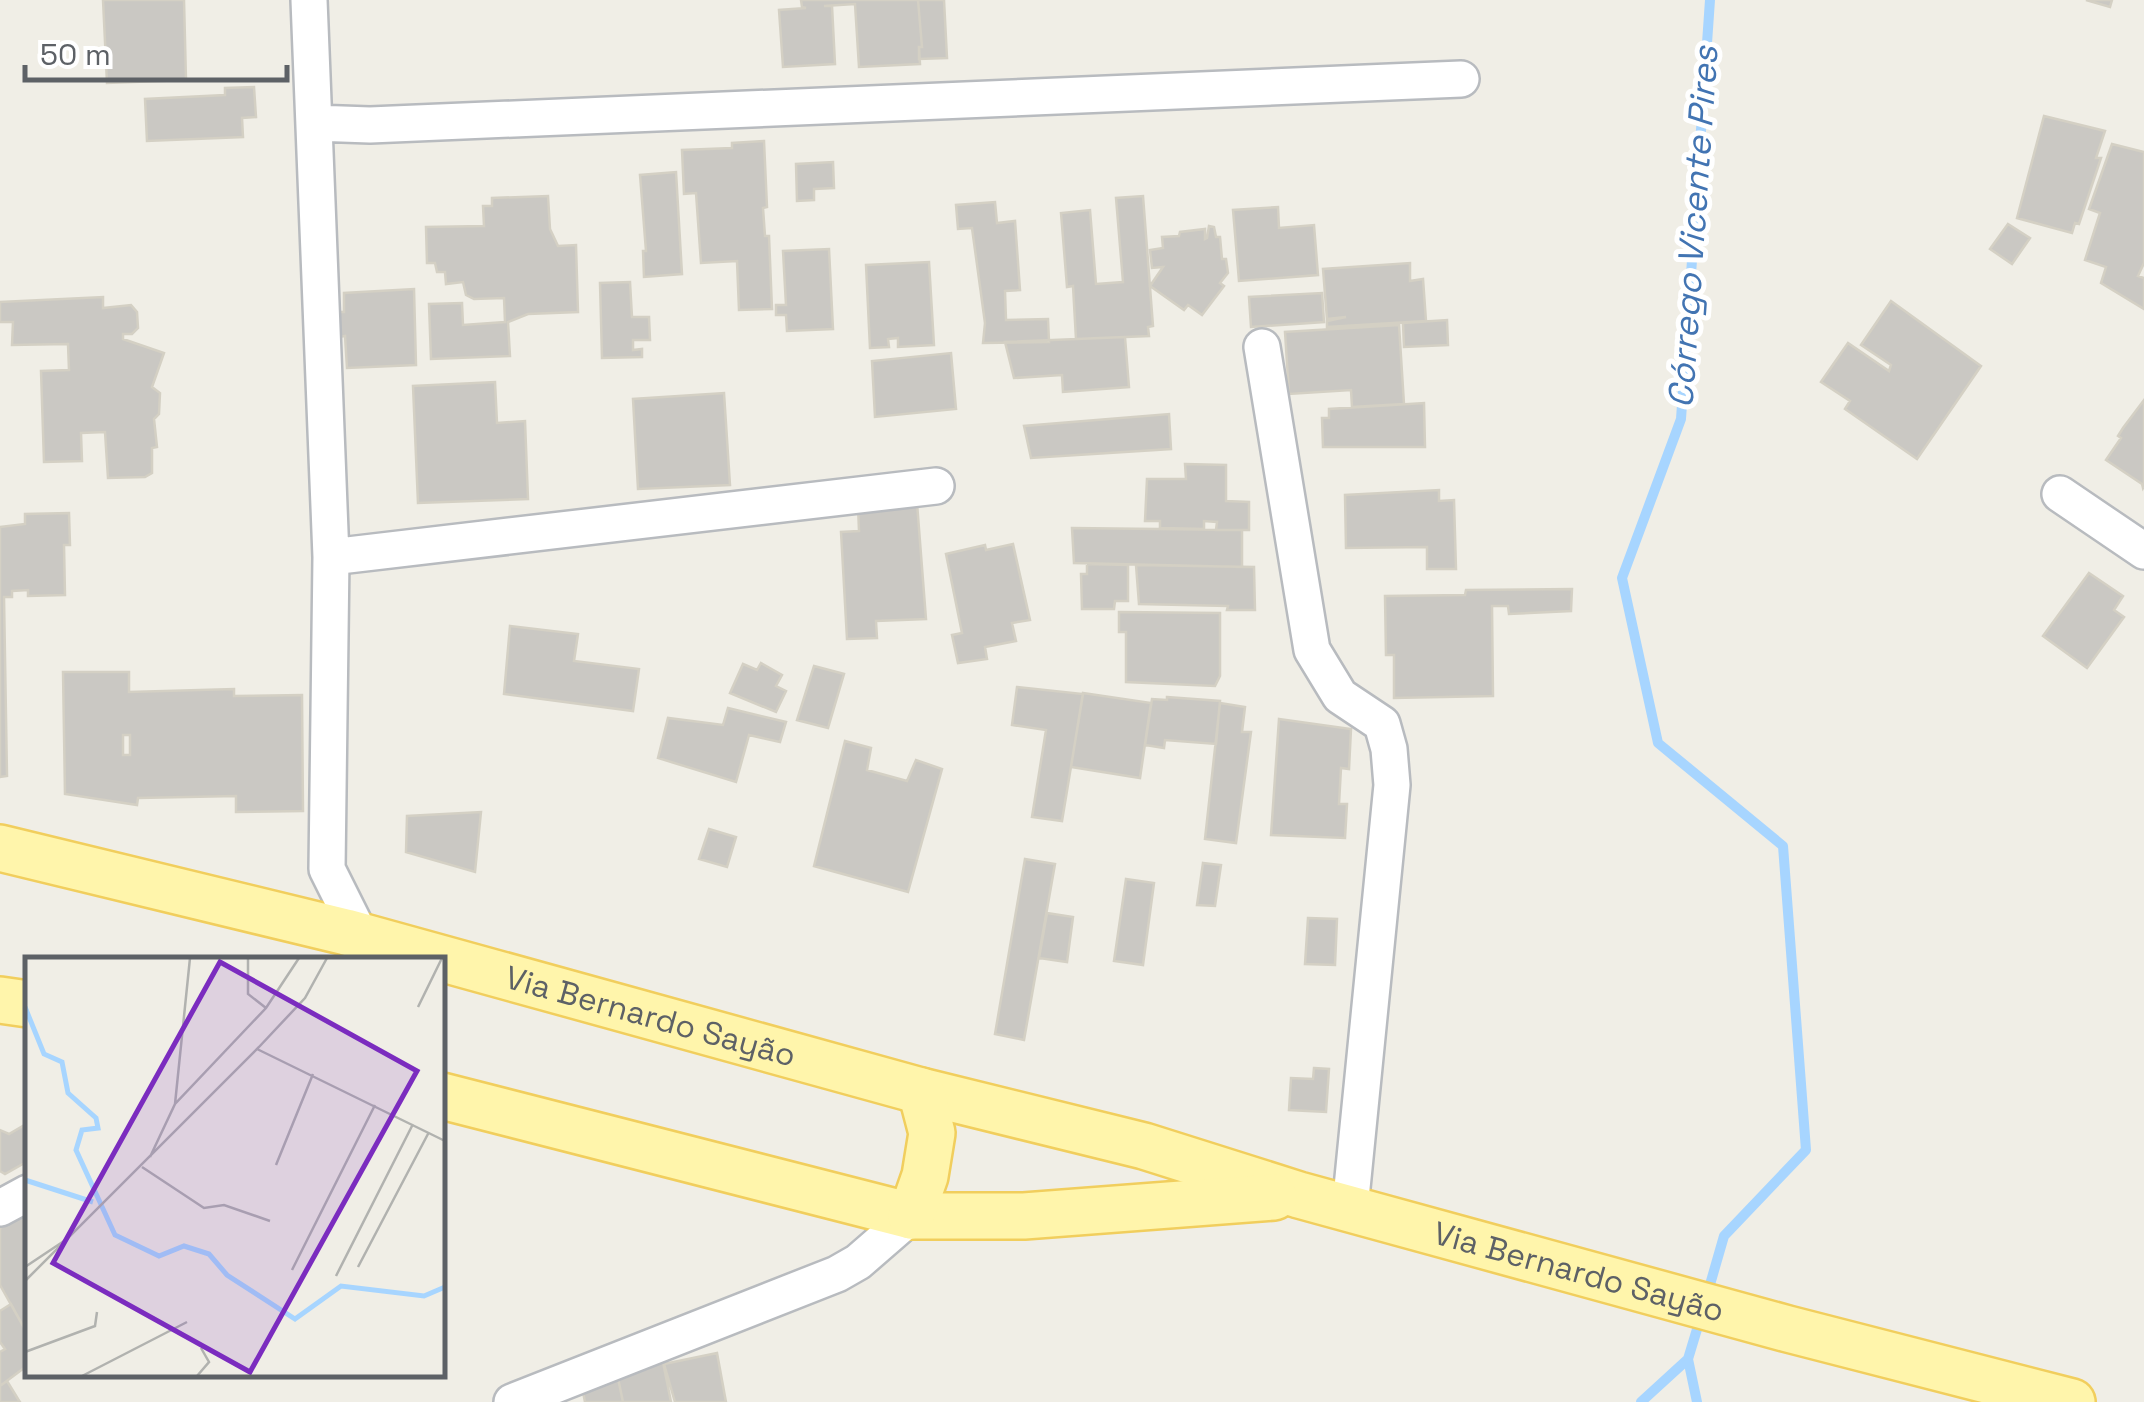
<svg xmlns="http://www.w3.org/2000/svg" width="2144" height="1402" font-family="'Space Grotesk',sans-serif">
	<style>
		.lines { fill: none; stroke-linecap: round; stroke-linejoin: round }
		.stream { stroke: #a7d5ff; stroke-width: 10 }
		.building { fill: #cac8c3; stroke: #d4d0c4; stroke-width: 2.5; fill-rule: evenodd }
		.minor-casing { stroke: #b8bbbf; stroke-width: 40 }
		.major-casing { stroke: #f1ce5d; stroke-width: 50 }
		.minor { stroke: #fff; stroke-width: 35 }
		.major { stroke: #fff5ab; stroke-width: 45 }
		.labels { text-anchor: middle; stroke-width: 10; stroke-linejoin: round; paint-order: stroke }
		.street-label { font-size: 32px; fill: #5d6166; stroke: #fff }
		.water-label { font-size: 35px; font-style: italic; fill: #4274b2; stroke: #fff }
		.inset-river { fill: none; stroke: #a7d5ff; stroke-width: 5 }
		.inset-road { fill: none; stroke: #b1b2af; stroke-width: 2.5 }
		.view { fill: #7b2cbf; fill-opacity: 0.15; stroke: #7b2cbf; stroke-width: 5 }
		.inset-edge { fill: none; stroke: #5d6166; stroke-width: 5 }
	</style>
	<rect width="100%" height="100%" fill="#f0eee6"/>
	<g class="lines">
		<path class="stream" d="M1707,1295L1724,1236L1806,1150L1783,846L1658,743L1622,578L1681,419L1710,0
			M1688,1359L1697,1402
			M1641,1402L1688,1359L1701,1316"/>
	</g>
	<path class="building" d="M103,0H184L186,80L107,83Z
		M801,0H918L922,47H919L920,64L859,67L855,4L824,6H832L835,64L783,67L779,10L806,8L802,7Z
		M918,0H944L947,58L919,59V47H922Z
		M2086,0H2112L2110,7Z
		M254,87L256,117L242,118L243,137L147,141L145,99L225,95V88Z
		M2044,116L2105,131L2096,158H2101L2079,224L2075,223L2072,233L2017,218Z
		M764,141L767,207L763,208L765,236H769L772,309L739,310L737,261L701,263L696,193L684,194L682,150L732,148V143Z
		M2112,144L2144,152V263L2138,276L2144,278V309L2101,283L2106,267L2085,260L2100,213L2089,209Z
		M833,162L834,188L814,189V200L797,201L796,164Z
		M676,172L682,274L644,277L643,251H646L640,175Z
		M548,196L550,229L558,246L576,245L578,312L528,314L508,322L510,356L431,359L429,304L462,303L463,325L505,322L504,298L474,299L466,295L463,282L446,284L445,272H437L435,263H427L426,227L484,226L483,206H492V198Z
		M1143,196L1153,326L1148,327L1149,336L1076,339L1073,286L1067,287L1061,213L1090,210L1096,284L1123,282L1116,198Z
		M995,202L997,223L1015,221L1020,290L1005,291L1006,320L1048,319L1049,342L983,343L985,323L972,228L958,229L956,205Z
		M1278,207L1279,228L1314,225L1318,275L1239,281L1233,210Z
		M2008,224L2030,238L2012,264L1990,249Z
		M1209,226L1214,227L1216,237H1220L1222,259H1226L1228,273L1220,283L1224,286L1202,315L1188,305L1184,310L1150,286L1163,267L1152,268L1150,250L1163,248L1162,237L1179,236L1180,232L1205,229V239L1207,238Z
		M829,249L833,329L787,331L786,315H776V305H786L783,251Z
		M929,262L934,345L898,347V338L888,339L889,347L870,348L866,265Z
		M1410,263V281L1423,279L1426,321L1327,327V321L1346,317L1327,319L1323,269Z
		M630,282L632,317H649L650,340H633V350L642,349V357L602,358L600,283Z
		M414,289L416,365L347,368L345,336L338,337L337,312H344V293Z
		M1322,293L1324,322L1251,327L1249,297Z
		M103,297V308L131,305L137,312L138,328L132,334H123V339L164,353L152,387L160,393L159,414L154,419L157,447L152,448V473L145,477L108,478L105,432L81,433L82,461L44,462L41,371L69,370L68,344L12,345L13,322H0V302Z
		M1891,301L1981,366L1917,459L1845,409L1850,401L1821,382L1848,343L1889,371L1891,365L1861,345Z
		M1447,320L1448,345L1404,347L1403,323Z
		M1399,325L1404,404L1352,407L1351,390L1289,394L1285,332Z
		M1125,337L1129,387L1063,392L1062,375L1014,378L1005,342Z
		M951,353L956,409L875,417L872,361Z
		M495,382L497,423L525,421L528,499L418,503L413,386Z
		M724,393L730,485L638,489L633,399Z
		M2144,400V486L2143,488L2142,484L2106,460L2121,438L2118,436L2123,428Z
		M1424,403L1425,447H1323L1322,418H1329V409Z
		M1169,414L1171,449L1031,458L1024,426Z
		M1185,464L1226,465V501L1249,502V530H1216L1217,522L1204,521V529L1160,528V521H1145L1147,479H1186Z
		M1439,490V501L1454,500L1456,569H1427V547L1346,548L1345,495Z
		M917,503L926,619L876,621L877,638L847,639L841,532L859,531L858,506Z
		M69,513L70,545H64L65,595L28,596V590L12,591V597H4L7,776L0,777V527L25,524V514Z
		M1072,528L1242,530V567L1074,563Z
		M1013,544L1030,620L1012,623L1016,641L985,647L987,659L958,663L952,635L962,633L946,554L985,545L986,550Z
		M1087,564L1128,565V601H1115L1114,609H1082L1081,574H1087Z
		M1136,565L1254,567L1255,610H1227L1228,606L1139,604Z
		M2089,573L2123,596L2114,610L2124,617L2087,668L2043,636Z
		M1572,589L1571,611L1509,614L1508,606H1492L1493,696L1394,698V655H1386L1385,596L1465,595L1466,590Z
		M1119,612L1220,613V676L1215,686L1126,682V632H1119Z
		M510,626L578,634L574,661L639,669L633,711L504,694Z
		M761,663L782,675L776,686L786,691L776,712L730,693L743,664L757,670Z
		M814,666L844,674L828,728L797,720Z
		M63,672H129V692L234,689V696L302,695L303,811L236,812V796L138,798L137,805L65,794ZM123,735H130V755H123Z
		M1017,687L1083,694L1062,821L1032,817L1046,730L1012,725Z
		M1083,693L1151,703L1140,778L1071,767Z
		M1167,697L1220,701L1216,744L1165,740L1164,748L1145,745L1152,699L1167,700Z
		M1220,703L1245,707L1242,732H1251L1236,843L1205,839Z
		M728,708L786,722L780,742L749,735L736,782L658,758L668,718L723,725Z
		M1279,719L1351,729L1349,769L1341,768L1339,804H1347L1345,838L1271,835Z
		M845,741L871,748L867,770L907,781L916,760L942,769L908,892L814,866Z
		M481,812L475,872L406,852L407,816Z
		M709,829L736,837L727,867L699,859Z
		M1025,859L1055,864L1024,1040L995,1034Z
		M1203,863L1221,865L1215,906L1197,905Z
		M1126,879L1154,883L1143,965L1114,961Z
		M1047,913L1073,917L1067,962L1039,958Z
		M1308,918L1337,919L1335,965L1305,964Z
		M1314,1068L1329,1069L1326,1112L1289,1110L1291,1078L1313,1079Z
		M28,1123V1161L5,1174L0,1171V1130L9,1134Z
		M28,1213V1335L0,1285V1228Z
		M11,1304L28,1335V1365L0,1386V1352L5,1349L0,1342V1311Z
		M717,1353L726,1402H675L664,1364Z
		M663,1362L671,1402H623L618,1378Z
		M618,1378L623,1402H585L583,1392Z
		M7,1381L18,1399L20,1402H0V1386Z"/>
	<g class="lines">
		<g class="minor-casing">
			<path id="minor" d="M309,0L331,557L327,869L361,937
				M314,123L370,125L1461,79
				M1262,347L1312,650L1340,696L1382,724L1389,749L1392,785L1350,1208
				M2060,494L2144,551
				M331,557L936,486
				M0,1208L28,1193
				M512,1402L837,1274L858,1262L911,1216"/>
		</g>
		<g class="major-casing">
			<g id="major">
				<path id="s1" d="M0,848L346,932L921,1091L1144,1146L1299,1195L1788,1329L2072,1402"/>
				<path d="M0,1000L28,1004"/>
				<path d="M442,1096L911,1216H1024L1274,1197"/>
				<path d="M911,1216L925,1176L932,1133L921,1091"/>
			</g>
		</g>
		<use href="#minor" class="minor"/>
		<use href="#major" class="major"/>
	</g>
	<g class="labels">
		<g class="street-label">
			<text dy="11" stroke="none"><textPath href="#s1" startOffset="672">Via Bernardo Sayão</textPath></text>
			<text dy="11" stroke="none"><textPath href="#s1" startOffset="1635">Via Bernardo Sayão</textPath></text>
		</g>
		<g class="water-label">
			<text transform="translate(1693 227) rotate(-86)" y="12">Córrego Vicente Pires</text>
		</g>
	</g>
	<g transform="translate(25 957)">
		<rect width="420" height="420" fill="#f0eee6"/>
		<path class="inset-river" d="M0,50L19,97L37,105L43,136L71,161L73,171L57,173L51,193L90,278L134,299L159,289L184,297L202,318L270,362L316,329L399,339L420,330M0,223L68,245"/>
		<path class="inset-road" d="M223,1V37L241,51M393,50L417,1M232,92L420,184M150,147L165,1M125,200L150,147L241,51L274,1M251,208L288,117M117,210L179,251L199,248L245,264M0,310L42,282M333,310L404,175M267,313L350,148M311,319L388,167M0,324L234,90L280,41L302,1M0,395L70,369L72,355M57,419L162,365M172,419L184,405L176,391"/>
		<path class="view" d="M195,5L392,114L225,415L28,306Z"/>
		<rect width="420" height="420" class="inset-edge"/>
	</g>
	<path d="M25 65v15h262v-15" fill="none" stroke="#5d6166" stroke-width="5"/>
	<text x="40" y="65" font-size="30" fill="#5d6166" stroke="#ffffff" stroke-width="8" paint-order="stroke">50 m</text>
</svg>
